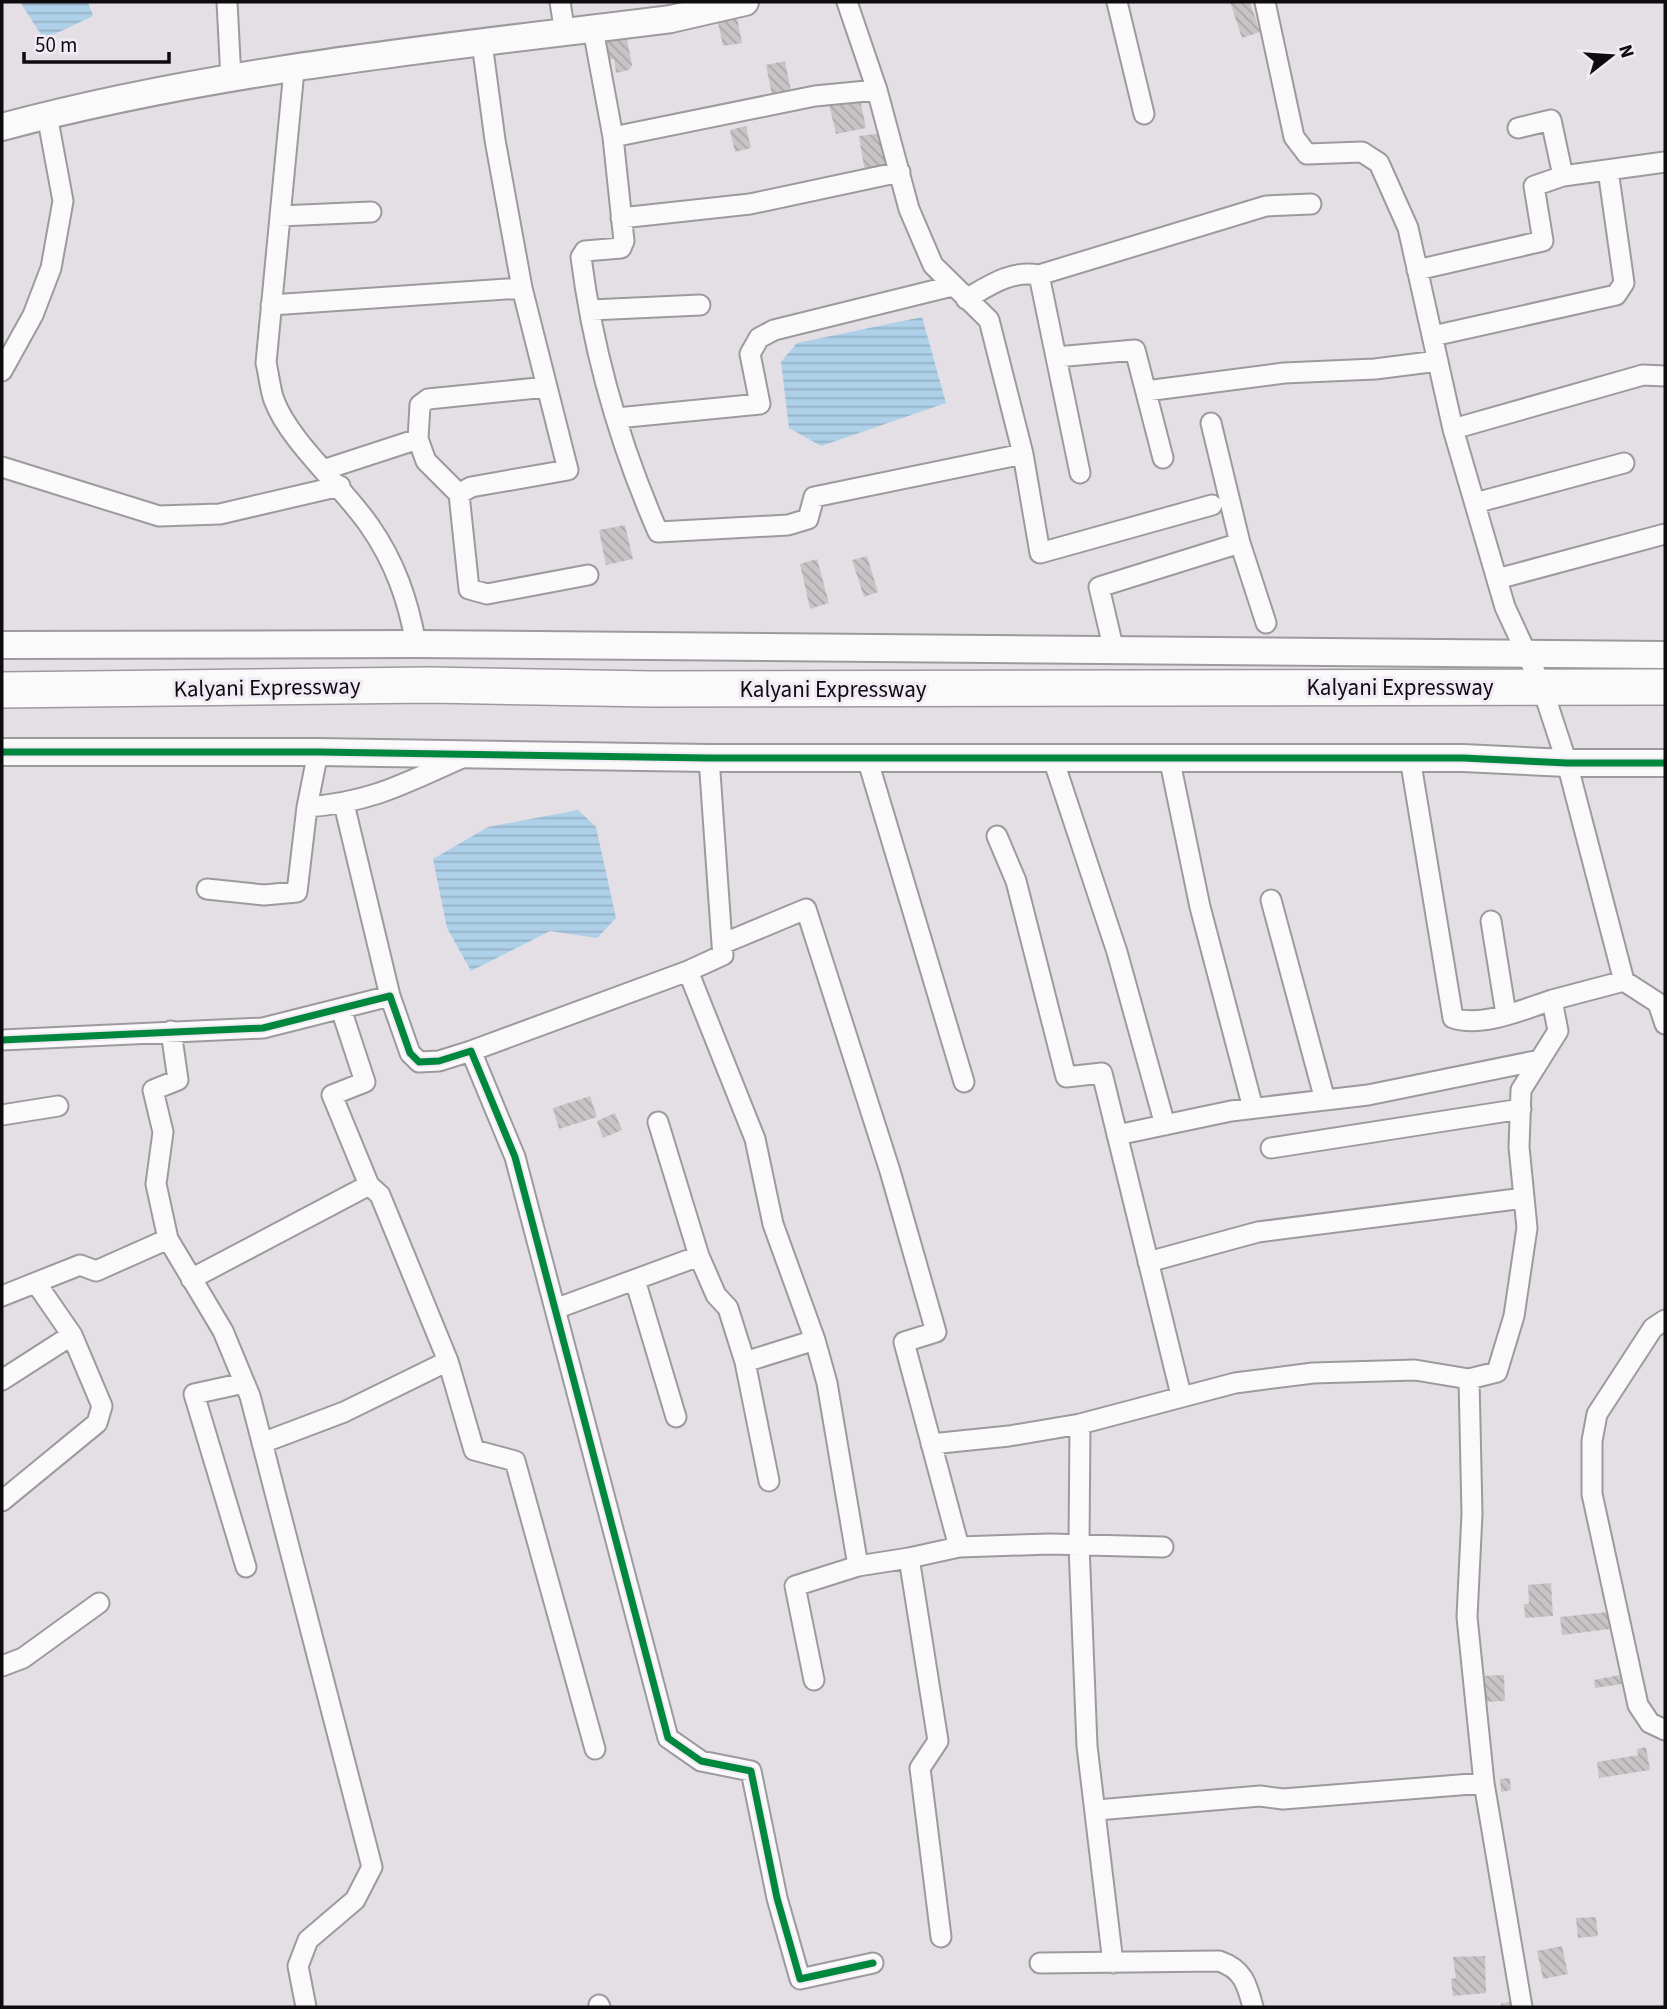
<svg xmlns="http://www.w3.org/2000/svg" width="1667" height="2009" font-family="'Source Sans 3',sans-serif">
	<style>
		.water { fill: url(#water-rules) }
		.building { fill: url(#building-back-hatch) }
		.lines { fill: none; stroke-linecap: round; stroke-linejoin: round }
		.street-casing { stroke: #9d9a9e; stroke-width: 23 }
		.secondary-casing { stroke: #9d9a9e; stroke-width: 30 }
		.highway-casing { stroke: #9d9a9e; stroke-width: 38 }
		.street { stroke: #fbfafb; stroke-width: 19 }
		.secondary { stroke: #fbfafb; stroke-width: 26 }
		.highway { stroke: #fbfafb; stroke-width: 35 }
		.cycleway-casing { stroke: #f2eaf4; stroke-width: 11 }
		.cycleway { stroke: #00873e; stroke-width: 7 }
		.labels { text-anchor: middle; stroke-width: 6; stroke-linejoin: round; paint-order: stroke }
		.street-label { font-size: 23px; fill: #0e0b0e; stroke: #f2eaf4 }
	</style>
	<defs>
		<pattern id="water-rules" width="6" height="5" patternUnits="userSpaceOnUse" patternTransform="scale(1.75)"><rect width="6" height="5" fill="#aed0e8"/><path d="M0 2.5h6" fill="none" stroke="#94b1c6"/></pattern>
		<pattern id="building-back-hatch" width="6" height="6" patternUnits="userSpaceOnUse" patternTransform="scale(1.75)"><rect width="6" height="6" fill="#c8c4c6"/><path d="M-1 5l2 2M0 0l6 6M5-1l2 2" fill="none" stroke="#aba7a9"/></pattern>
	</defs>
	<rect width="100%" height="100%" fill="#e4dfe5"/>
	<path class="water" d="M20,2H88L93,16L44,39Z
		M922,317L946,403L821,446L789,428L781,362L797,343Z
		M578,810L596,827L616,918L597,938L550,931L471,971L447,928L433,859L488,827Z"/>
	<path class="building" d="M1230,2H1250L1260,32L1242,38Z
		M737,18L742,43L723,46L718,22Z
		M626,34L632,65L629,70L616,73L614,59L604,60L602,37Z
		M785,61L791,91L772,95L766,65Z
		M859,94L866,128L836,134L828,100Z
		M746,126L751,148L735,152L730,130Z
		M882,133L888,169L865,173L859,136Z
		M625,525L633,559L606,565L599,530Z
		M867,556L878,592L864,597L852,560Z
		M817,559L829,603L810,609L800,564Z
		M590,1096L597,1117L559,1129L553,1108Z
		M615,1113L622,1130L603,1138L597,1121Z
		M1551,1583L1553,1616L1525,1618L1524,1604H1529L1528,1585Z
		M1608,1612L1610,1629L1562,1635L1560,1617Z
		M1504,1675L1505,1701L1482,1702L1481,1676Z
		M1620,1675L1622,1684L1595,1688L1594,1680Z
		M1646,1747L1650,1770L1599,1778L1597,1762L1638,1755L1637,1749Z
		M1510,1778L1511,1790L1501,1792L1500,1779Z
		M1596,1917L1598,1936L1578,1938L1576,1918Z
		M1562,1946L1568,1974L1543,1979L1537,1951Z
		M1485,1956L1486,1993L1453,1996L1451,1979L1456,1978L1453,1957Z
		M1516,2002V2007H1501V2003Z"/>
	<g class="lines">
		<g class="street-casing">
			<path id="street" d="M227,2L231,79
				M560,2L565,33
				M1117,2L1144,114
				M1265,2L1294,137L1307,154L1362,152L1379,163L1408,228L1453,429L1505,607L1542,687L1567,763L1624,981
				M593,29L613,137L624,241L621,248L585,251L581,257C593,352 620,445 658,532L788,525L808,519L814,497L1023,454L989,320L933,265L909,209L877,90L847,2
				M294,70L266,363C269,375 270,389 274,400C289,441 342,486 369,525C395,562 408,600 416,644
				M1518,128L1551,120L1563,176L1665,162
				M613,137L815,96L877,90
				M280,216L371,212
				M621,218L750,204L900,172
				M1417,270L1543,241L1534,186L1563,176
				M1039,275L1080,473
				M966,299C990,285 1011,270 1039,275L1266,206L1311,204
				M271,305L522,288
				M591,310L700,305
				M1433,336L1616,295L1624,283L1608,170
				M1056,357L1135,350L1163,458
				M2,371L33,315L51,268L63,201L47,115
				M1146,391L1284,373L1375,369L1438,361
				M617,418L760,404L750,354L759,338L774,330L952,286
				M1211,423L1240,543L1266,623
				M1453,429L1643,375L1665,376
				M418,439L420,405L428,399L547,387
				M1023,454L1040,553L1212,505
				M2,467L159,516L220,514L340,486
				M326,469L418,439L426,461L459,494L471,487L568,470L522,288L495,140L482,43
				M459,494L469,589L487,594L588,575
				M1475,503L1624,463
				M1497,579L1665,534
				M1114,651L1099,587L1240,543
				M1169,757L1200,907L1253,1108
				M709,758L722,944L806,909L890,1171L936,1332L904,1342L959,1547L909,1558L938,1741L920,1768L941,1937
				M867,758L964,1082
				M1410,758L1453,1018C1482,1028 1524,1009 1552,1000
				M1053,759L1117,952L1165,1125
				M344,804L390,996
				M307,807C373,802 405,783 464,757
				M997,836L1016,881L1066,1077L1102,1073L1181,1395
				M207,889L264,895L297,892L307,807L318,752
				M1271,900L1325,1100
				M1491,921L1506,1014
				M722,944L723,955L688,971L755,1139L773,1224L815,1340
				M341,1009L365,1082L332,1095L369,1185L380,1195L448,1361
				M171,1031L178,1080L153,1090L163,1132L156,1184L168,1239L223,1331L250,1396L372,1867L355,1900L308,1940L298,1966L306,2007
				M2,1040L263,1028L390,996L410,1053L419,1062L439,1061L471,1051L515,1157L668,1738L701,1761L751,1771L777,1898L800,1979L873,1963
				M471,1051L688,971
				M2,1115L58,1106
				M1117,1135L1231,1111L1368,1095L1540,1060
				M1271,1148L1521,1109
				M699,1256L716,1295L728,1308L745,1362L769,1481
				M1148,1262L1258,1232L1524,1198
				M191,1279L369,1185
				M635,1280L676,1417
				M2,1296L80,1265L96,1271L168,1239
				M555,1309L699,1256L658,1122
				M1665,1320L1653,1328L1597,1414L1592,1441V1494L1638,1705L1650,1723L1665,1730
				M745,1362L815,1340L827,1383L858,1566
				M1469,1379L1472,1514L1467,1617L1484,1783
				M2,1380L72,1335
				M244,1383L194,1394L246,1567
				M1080,1424L1079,1545L1087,1746L1113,1963
				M262,1443L344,1412L448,1361L474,1450L515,1461L595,1749
				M931,1444L1009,1436L1080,1424L1235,1383L1313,1373L1415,1370L1469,1379L1497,1372L1514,1316L1527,1228L1519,1147L1521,1090L1558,1031L1552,1000L1624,981L1658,1003L1665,1024
				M2,1501L97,1423L102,1406L72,1335L36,1283
				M959,1547L1050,1544L1163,1547
				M2,1666L23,1658L99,1603
				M814,1680L795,1586L858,1566L909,1558
				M1097,1810L1260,1796L1283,1799L1484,1783L1522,2007
				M1040,1963L1219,1961C1243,1969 1247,1984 1253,2007
				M599,2005L600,2007"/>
		</g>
		<g class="secondary-casing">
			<path id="secondary" d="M2,127C217,69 449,47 671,19L745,2
				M2,645L416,644L1665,655
				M2,752H318L709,758H1463L1567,763H1665"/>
		</g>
		<g class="highway-casing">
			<path id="highway" d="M2,690L430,685L652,689L1665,687"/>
		</g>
		<use href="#street" class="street"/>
		<use href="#secondary" class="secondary"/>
		<use href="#highway" class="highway"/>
		<g class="cycleway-casing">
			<path id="cycleway" d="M2,752H318L709,758H1463L1567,763H1665
				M2,1040L263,1028L390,996L410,1053L419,1062L439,1061L471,1051L515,1157L668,1738L701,1761L751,1771L777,1898L800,1979L873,1963"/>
		</g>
		<use href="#cycleway" class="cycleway"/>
	</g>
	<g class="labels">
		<g class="street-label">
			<text transform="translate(267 687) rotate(-1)" y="8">Kalyani Expressway</text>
			<text x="1400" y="695">Kalyani Expressway</text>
			<text x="833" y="697">Kalyani Expressway</text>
		</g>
	</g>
	<rect width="1667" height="2009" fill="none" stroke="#0e0b0e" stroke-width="7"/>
	<g transform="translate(1611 56) rotate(73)" stroke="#f2eaf4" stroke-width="5" paint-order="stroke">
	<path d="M0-5L12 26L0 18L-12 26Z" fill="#0e0b0e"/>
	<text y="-10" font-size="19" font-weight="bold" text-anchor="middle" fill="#0e0b0e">N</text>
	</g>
	<path d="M24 52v10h145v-10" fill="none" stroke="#0e0b0e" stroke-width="3.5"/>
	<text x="35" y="52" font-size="21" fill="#0e0b0e" stroke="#f2eaf4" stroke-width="5" paint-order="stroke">50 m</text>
</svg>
